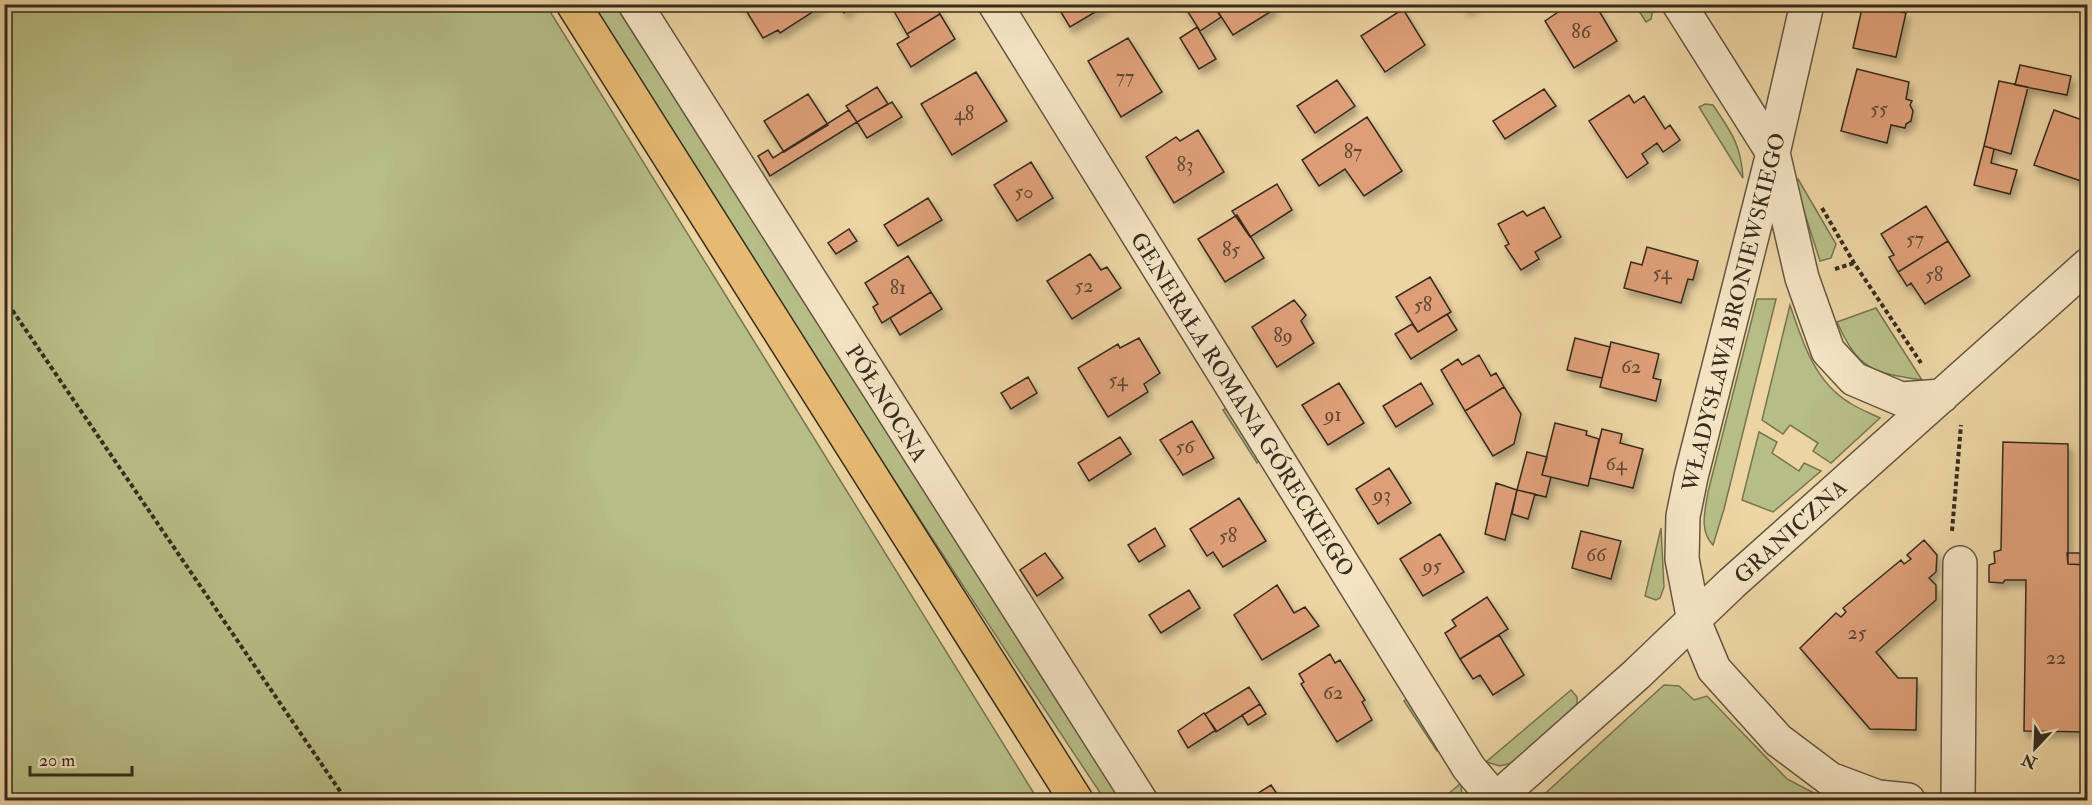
<svg xmlns="http://www.w3.org/2000/svg" width="2092" height="805" font-family="'IM FELL Double Pica',serif">
	<style>
		.green { fill: #b7bd86; stroke: #777452; stroke-width: 1.5 }
		.building { fill: #de9f78; stroke: #372c1f; stroke-width: 1.5; filter: url(#shadow) }
		.lines { fill: none; stroke-linecap: round; stroke-linejoin: round }
		.minor-casing { stroke: #645640; stroke-width: 36 }
		.major-casing { stroke: #372c1f; stroke-width: 36 }
		.path { stroke: #372c1f; stroke-width: 4; stroke-dasharray: 4.5 3; stroke-linecap: butt }
		.minor { stroke: #f3e3c3; stroke-width: 33 }
		.major { stroke: #e6ba72; stroke-width: 33 }
		.labels { text-anchor: middle; stroke-width: 4.5; stroke-linejoin: round; paint-order: stroke }
		.number-label { font-size: 20px; fill: #614935 }
		.street-label { font-size: 22px; fill: #372c1f; stroke: #f3e3c3 }
	</style>
	<defs>
		<filter id="shadow"><feDropShadow dx="3.5" dy="6" stdDeviation="3" flood-color="#0004"/></filter>
	</defs>
	<rect width="100%" height="100%" fill="#ecd4a3"/>
	<filter id="stains"><feTurbulence type="fractalNoise" baseFrequency=".00333" numOctaves="4"/><feColorMatrix values="0 0 0 0 .2 0 0 0 0 .09 0 0 0 0 .02 0 0 0 .5 -.17"/></filter>
	<radialGradient id="worn" r=".72"><stop offset=".6" stop-color="#630" stop-opacity="0"/><stop offset="1" stop-color="#630" stop-opacity=".3"/></radialGradient>
	<path class="green" d="M5,4L546,5L1038,800H5Z
		M592,5H624L1008,623L1055,682L1128,800H1105C930,538 759,273 592,5Z
		M1635,5H1650L1653,10L1651,19L1646,22Z
		M1705,104L1713,105C1731,132 1741,144 1743,178L1699,107Z
		M1798,179L1836,244L1831,258L1820,261L1795,183Z
		M1757,299H1776L1724,509L1713,545C1699,531 1705,510 1708,492Z
		M1790,305C1802,341 1815,383 1850,403C1859,409 1870,413 1880,418L1831,463L1813,451L1818,443L1790,425L1783,434L1762,420Z
		M1876,308L1922,380C1872,373 1858,369 1837,322Z
		M1228,407L1261,460L1257,463L1223,410Z
		M1759,432L1777,442L1772,453L1799,471L1804,463L1821,471L1773,512L1742,500Z
		M1661,528L1664,587L1660,598L1656,600L1645,596Z
		M1664,685L1679,686L1694,700L1707,696L1787,779L1827,800H1538Z
		M1571,690L1577,697V704L1516,762L1500,766L1486,762Z
		M1407,698L1441,748L1437,751L1404,701Z
		M1461,783L1462,800H1441Z"/>
	<path class="building" d="M742,4H825L780,33L778,30L763,38Z
		M839,4H856L844,13Z
		M893,4H934L940,14L907,34L891,6Z
		M1056,4H1107V5L1070,27Z
		M1183,4H1213L1221,17L1200,31Z
		M1213,4H1272L1275,9L1233,35Z
		M1463,4H1476L1466,10Z
		M1570,4H1595L1617,41L1574,68L1545,21Z
		M1863,4L1906,13L1896,57L1853,48Z
		M1403,9L1425,45L1385,72L1361,36Z
		M940,14L955,39L911,67L897,44L909,37L907,34Z
		M1197,27L1216,59L1199,69L1180,38Z
		M1128,38L1162,92L1121,117L1088,61Z
		M2020,65L2071,76L2067,95L2015,85Z
		M1857,69L1909,82L1906,99L1912,101L1910,105L1913,111L1911,121L1906,124L1905,128L1891,125L1887,143L1841,131Z
		M976,72L1007,121L952,155L921,104Z
		M1337,80L1355,106L1315,133L1297,106Z
		M1999,81L2028,87L2011,154L1984,146Z
		M877,87L888,104L857,122L846,106Z
		M1544,89L1556,106L1505,139L1493,121Z
		M808,94L828,125L784,152L764,121Z
		M1629,95L1634,103L1644,96L1665,129L1670,125L1680,140L1663,152L1657,143L1642,154L1648,163L1627,178L1589,121Z
		M892,102L902,117L867,138L857,122Z
		M849,110L857,122L770,176L758,156L768,150L773,158Z
		M2054,110L2088,122V172L2084,182L2034,165Z
		M1367,117L1402,171L1364,196L1345,169L1319,186L1302,160Z
		M1198,130L1224,172L1174,203L1146,157L1176,137L1180,141Z
		M1984,146L1994,149L1991,163L2017,170L2010,194L1974,185Z
		M1031,162L1053,198L1017,221L994,185Z
		M1277,184L1292,210L1250,237L1232,211Z
		M928,198L942,220L898,246L884,225Z
		M1926,206L1948,241L1898,272L1889,257L1894,255L1881,234Z
		M1544,207L1561,237L1535,252L1539,259L1521,270L1505,246L1509,244L1498,224L1523,211L1527,216Z
		M1237,215L1264,258L1225,282L1198,239Z
		M849,229L857,241L836,254L828,243Z
		M1948,241L1970,276L1925,304L1911,283L1907,286L1898,272Z
		M1647,247L1698,261L1693,280L1688,279L1681,303L1624,288L1631,262L1642,265Z
		M1090,254L1101,270L1107,267L1121,288L1072,319L1047,281Z
		M908,256L931,292L882,323L873,307L878,304L865,283Z
		M1430,277L1451,312L1418,332L1396,297Z
		M931,292L942,309L900,335L890,318Z
		M1294,300L1306,315L1301,321L1314,343L1277,367L1252,327Z
		M1447,314L1457,330L1411,359L1395,334L1412,324L1418,332Z
		M1139,338L1160,373L1144,384L1148,392L1108,417L1078,368L1118,344L1120,348Z
		M1575,338L1610,347L1602,378L1567,370Z
		M1611,342L1659,354L1653,378L1661,380L1656,401L1600,387Z
		M1479,355L1491,376L1496,373L1504,387L1465,411L1441,370L1458,359L1462,365Z
		M1028,377L1037,393L1011,409L1001,393Z
		M1339,383L1364,423L1328,445L1302,405Z
		M1421,383L1433,404L1396,427L1383,406Z
		M1504,387L1521,414L1514,444L1493,456L1465,411Z
		M1192,421L1214,458L1183,475L1160,440Z
		M1555,423L1587,431L1586,435L1599,439L1588,486L1542,475Z
		M1602,429L1622,434L1620,443L1643,449L1633,488L1590,478Z
		M1120,437L1131,454L1089,481L1078,463Z
		M2003,442L2068,444V564L2088,565V732L2024,731L2026,580H2005L2003,583L1989,582V565L1995,563L1994,552L2001,550Z
		M1527,452L1547,457L1542,475L1551,477L1546,497L1517,490Z
		M1389,468L1411,503L1378,524L1356,489Z
		M1496,483L1517,490L1505,540L1485,534Z
		M1517,490L1535,494L1528,519L1512,514Z
		M1239,498L1266,541L1223,567L1213,552L1207,556L1190,529Z
		M1155,528L1165,546L1139,562L1128,545Z
		M1581,531L1621,541L1611,579L1572,568Z
		M1440,534L1464,572L1423,596L1400,559Z
		M1924,540L1937,555L1936,572L1929,578L1936,585V600L1876,652L1898,678H1917L1916,730L1870,729L1800,648L1836,613L1841,617L1846,612L1843,608L1901,560L1904,564L1911,559L1907,555Z
		M1045,553L1063,578L1037,596L1020,570Z
		M2067,553H2088V565L2068,564Z
		M1277,585L1294,613L1305,607L1319,626L1262,660L1234,615Z
		M1189,590L1200,608L1161,633L1149,615Z
		M1487,597L1508,629L1460,659L1445,633L1456,626L1452,620Z
		M1499,635L1524,675L1493,695L1480,675L1473,679L1460,659Z
		M1330,654L1335,663L1340,660L1365,700L1362,702L1372,720L1337,742L1301,684L1304,682L1299,674Z
		M1249,687L1260,704L1216,732L1205,714Z
		M1260,704L1266,714L1248,725L1242,715Z
		M1204,713L1216,730L1188,748L1178,731Z
		M1271,785L1281,800H1247Z"/>
	<g class="lines">
		<g class="minor-casing">
			<path id="minor" d="M635,4L1140,800
				M995,4L1469,768L1496,800
				M1679,4L1773,153L1802,278L1828,351L1854,379L1901,399L1942,396
				M1807,4L1773,153L1691,477L1683,516L1682,559L1694,621L1714,669L1778,740L1830,779L1878,797L1908,800
				M1495,800L1637,674L1732,583L2088,265
				M1958,800L1960,563"/>
		</g>
		<g class="major-casing">
			<path id="major" d="M573,4L1076,800"/>
		</g>
		<path class="path" d="M1822,208L1854,263L1921,363
			M1835,269L1854,263
			M4,298L346,800
			M1952,531L1961,425"/>
		<use href="#minor" class="minor"/>
		<use href="#major" class="major"/>
	</g>
	<g class="labels">
		<g class="number-label">
			<text x="1581" y="38">86</text>
			<text x="1125" y="83">77</text>
			<text x="1879" y="115">55</text>
			<text x="964" y="120">48</text>
			<text x="1353" y="158">87</text>
			<text x="1185" y="171">83</text>
			<text x="1024" y="198">50</text>
			<text x="1915" y="245">57</text>
			<text x="1231" y="256">85</text>
			<text x="1662" y="279">54</text>
			<text x="1934" y="281">58</text>
			<text x="1084" y="292">52</text>
			<text x="898" y="294">81</text>
			<text x="1423" y="311">58</text>
			<text x="1283" y="342">89</text>
			<text x="1631" y="373">62</text>
			<text x="1118" y="386">54</text>
			<text x="1333" y="421">91</text>
			<text x="1185" y="453">56</text>
			<text x="1616" y="470">64</text>
			<text x="1382" y="501">93</text>
			<text x="1228" y="542">58</text>
			<text x="1596" y="561">66</text>
			<text x="1432" y="572">95</text>
			<text x="1857" y="639">25</text>
			<text x="2056" y="664">22</text>
			<text x="1333" y="699">62</text>
		</g>
		<g class="street-label">
			<text transform="translate(1733 312) rotate(-76)" y="8">WŁADYSŁAWA BRONIEWSKIEGO</text>
			<text transform="translate(887 403) rotate(58)" y="8">PÓŁNOCNA</text>
			<text transform="translate(1243 404) rotate(58)" y="8">GENERAŁA ROMANA GÓRECKIEGO</text>
			<text transform="translate(1790 531) rotate(-42)" y="8">GRANICZNA</text>
		</g>
	</g>
	<rect width="2092" height="805" fill="none" stroke="#ecd4a3" stroke-width="24"/>
	<rect x="6" y="6" width="2080" height="793" fill="none" stroke="#372c1f" stroke-width="3"/>
	<rect x="12" y="12" width="2068" height="781" fill="none" stroke="#372c1f" stroke-width="1.5"/>
	<g transform="translate(2035 748) rotate(203)" stroke="#f3e3c3" stroke-width="4.5" paint-order="stroke">
	<path d="M0-4.5L10 22L0 15L-10 22Z" fill="#372c1f"/>
	<text y="-9" font-size="16" font-weight="bold" text-anchor="middle" fill="#372c1f">N</text>
	</g>
	<path d="M30 766v9h102v-9" fill="none" stroke="#372c1f" stroke-width="3"/>
	<text x="39" y="766" font-size="18" fill="#372c1f" stroke="#f3e3c3" stroke-width="4.5" paint-order="stroke">20 m</text>
	<rect width="100%" height="100%" filter="url(#stains)"/>
	<rect width="100%" height="100%" fill="url(#worn)"/>
</svg>
